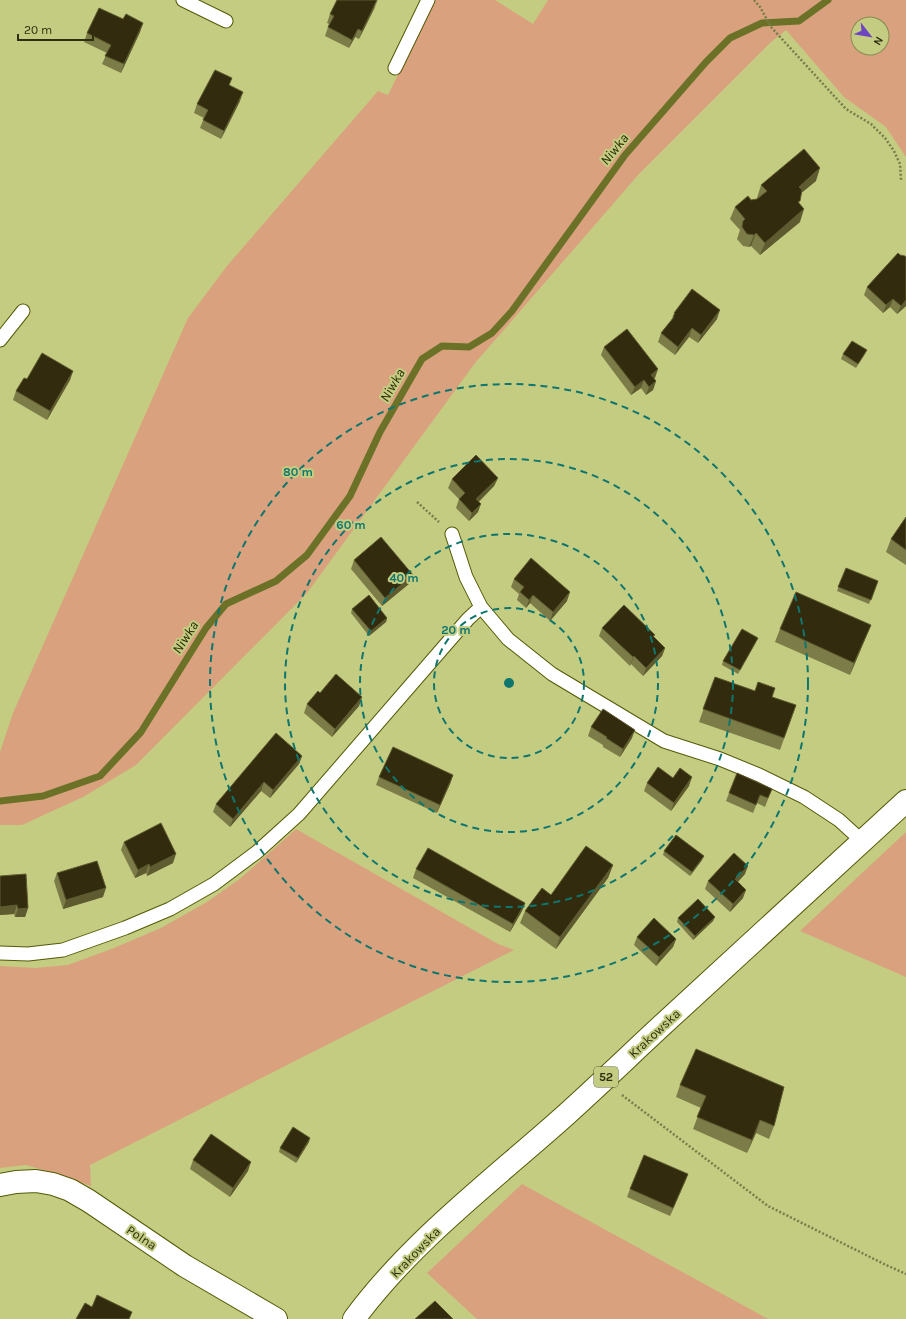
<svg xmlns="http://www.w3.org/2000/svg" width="906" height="1319" font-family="Karla,sans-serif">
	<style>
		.green { fill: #d9a17d; fill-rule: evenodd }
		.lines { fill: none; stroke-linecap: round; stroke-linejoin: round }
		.stream { stroke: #6b7228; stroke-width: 7 }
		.lane-casing { stroke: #545905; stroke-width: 15 }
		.secondary-casing { stroke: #545905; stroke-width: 24 }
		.primary-casing { stroke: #545905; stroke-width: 24 }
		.path { stroke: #777d48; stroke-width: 2.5; stroke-dasharray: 2 2; stroke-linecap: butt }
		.lane { stroke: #fff; stroke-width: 13 }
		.secondary { stroke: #fff; stroke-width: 22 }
		.primary { stroke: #fff; stroke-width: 22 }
		.wall { fill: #7c7c48 }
		.shaded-wall { fill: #5e5b30 }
		.building { fill: #332b0e; stroke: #5e5b30 }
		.ring { fill: none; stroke: #0f766e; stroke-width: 2; stroke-dasharray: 7 5 }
		.labels { text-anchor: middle; stroke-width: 4; stroke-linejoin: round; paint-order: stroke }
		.shield { fill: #c4cc81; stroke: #5a5e32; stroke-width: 1 }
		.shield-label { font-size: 12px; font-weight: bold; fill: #2c2f10 }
		.street-label { font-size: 13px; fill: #2c2f10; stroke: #c4cc81 }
		.water-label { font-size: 14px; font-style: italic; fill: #2a2d05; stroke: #c4cc81 }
		.centre { fill: #0f766e; stroke: #c4cc81; stroke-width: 2 }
		.ring-label { font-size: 12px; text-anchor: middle; font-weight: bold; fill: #0f766e; stroke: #c4cc81; stroke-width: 4; stroke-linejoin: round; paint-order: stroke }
	</style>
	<rect width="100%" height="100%" fill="#c4cc81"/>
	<path class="green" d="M435,0H495L533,24L548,0H906V157L886,127L844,97L786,30L771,42L639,174L475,363L307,593L136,765L83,797L22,825H0V752L13,713L188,318L227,266L378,91L388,95ZM858,24H882V48H858Z
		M296,829L498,944L514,950L90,1165L91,1186L57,1174L26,1165L0,1168V966L35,968L68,965L114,948L161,928L207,902L241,878Z
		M906,832V977L800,931Z
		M522,1184L768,1319H477L427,1273Z"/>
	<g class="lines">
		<path class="stream" d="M0,801L43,796L100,776L141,732L206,628L226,604L276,581L307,555L350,496L380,432L422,359L442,346L469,347L492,333L512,311L625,155L706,62L730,38L762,23L799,21L828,0"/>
		<g class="lane-casing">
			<path id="lane" d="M183,0L226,21
				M395,68L428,0
				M0,340L23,311
				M452,534L466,577L481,607L508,639L552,674L664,741L720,759L759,775L804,797L839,820L862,841
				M0,953L28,954L63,950L125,928L170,909L214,884L257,852L299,814L468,619L481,607"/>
		</g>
		<g class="secondary-casing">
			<path id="secondary" d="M0,1185L16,1182L36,1181L53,1184L70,1190L89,1201L185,1266L276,1319"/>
		</g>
		<g class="primary-casing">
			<path id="primary" d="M354,1319C410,1243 489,1183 559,1121C597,1087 633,1052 671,1017C749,945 827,873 906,801"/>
		</g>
		<path class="path" d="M754,0L760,7L771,27L846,109L871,124L885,138L894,151L900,164L901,180
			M417,502L439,522
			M622,1095L768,1206L884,1264L906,1274"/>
		<use href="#lane" class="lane"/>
		<use href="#secondary" class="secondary"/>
		<use href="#primary" class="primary"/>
	</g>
	<path class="wall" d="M375,7L359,39L355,37L349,48L325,36L329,24L327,23L330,14Z
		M123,19L143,23L140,32L121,73L102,64L107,53L84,42L87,33Z
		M230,85L240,101L221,139L200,128L204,118L194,113L197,104Z
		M816,181L801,193L799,203L800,222L760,255L751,246L749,247L743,246L737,239L740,230L730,219L735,207L751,200L758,199L757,198L761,185Z
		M900,255L906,306L897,314L890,307L883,313L864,295L867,287Z
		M674,313L717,319L698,343L689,337L675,355L658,342L661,333L671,321Z
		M604,347L658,369L654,378L656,381L653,390L646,395L641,388L631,395L601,355Z
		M843,354H865L856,368L841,359Z
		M73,371L70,380L47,420L13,400L16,391L27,379Z
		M498,478L494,486L479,502L478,512L469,521L456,508L459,499L448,488L452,479Z
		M906,517V565L886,552L891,539Z
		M354,560L413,575L410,583L382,606L351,569Z
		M846,568L878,581L869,604L837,591Z
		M514,579L567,601L550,621L530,603L526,608L517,600L519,594L511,587Z
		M352,609L387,618L386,622L369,636L351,613Z
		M871,625L866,637L850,675L775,642L780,629Z
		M602,628L654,637L665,648L662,656L643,676L631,664L630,666L599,636Z
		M756,642L738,674L722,665L723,661Z
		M715,677L796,705L780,750L699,722Z
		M320,693L362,697L359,706L332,737L304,713L307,704Z
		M591,727L632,738L620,757L603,747V745L588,736Z
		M302,756L299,764L270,798L261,791L230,827L213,812L216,804Z
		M453,775L450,784L437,813L376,785L379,777Z
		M673,778L689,786L671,811L644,791L647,783Z
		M772,789L765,807L757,803L753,813L726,801L729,793Z
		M124,842L173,863L147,876L146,873L135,878L121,850Z
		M664,851L702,860L690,876L663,855Z
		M613,865L608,878L556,949L520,923L525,911Z
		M416,869L525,903L522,911L510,932L413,878Z
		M57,873L103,897L63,909L54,881Z
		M745,874L738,882L743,898L730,912L705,889L708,881Z
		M0,876L28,908L25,917H15L14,914L0,915Z
		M715,917L713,921L693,940L677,922L678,918Z
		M637,937L676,939L673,947L656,966L634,945Z
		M680,1085L774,1126L769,1139L756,1133L747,1153L693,1129L701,1108L676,1097Z
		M309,1142L296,1163L279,1152L280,1148Z
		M193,1160L248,1171L230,1197L190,1169Z
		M688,1174L670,1216L627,1197L630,1189Z"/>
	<path class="shaded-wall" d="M378,0L375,7L359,39L362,31Z
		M143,23L140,32L121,73L124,64Z
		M358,29L355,37L349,48L352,40Z
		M243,92L240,101L221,139L224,131Z
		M820,168L816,181L794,199L799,187Z
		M804,209L800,222L760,255L765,243Z
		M756,233L751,246L749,247L754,235Z
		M893,299L890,307L883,313L886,305Z
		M906,300V306L897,314L901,306Z
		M720,310L717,319L698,343L701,335Z
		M692,328L689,337L675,355L678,347Z
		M658,369L655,378L648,383L651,375Z
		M73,371L70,380L47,420L50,411Z
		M644,380L641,388L631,395L635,387Z
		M656,381L653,390L646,395L649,387Z
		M498,478L494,486L473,507L476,499Z
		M481,504L478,512L469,521L472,513Z
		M413,575L410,583L382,606L385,598Z
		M570,592L567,601L550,621L553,612Z
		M533,595L530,603L526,608L529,600Z
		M387,618L386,622L369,636L371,631Z
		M871,625L866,637L850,675L854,663Z
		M665,648L662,656L643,676L646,668Z
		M634,656L631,664L630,666L633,657Z
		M362,697L359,706L332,737L335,729Z
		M635,730L632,738L620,757L623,749Z
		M302,756L299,764L270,798L273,790Z
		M453,775L450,784L437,813L440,805Z
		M692,777L689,786L671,811L674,803Z
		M264,782L261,791L230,827L233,819Z
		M176,854L173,863L147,876L150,867Z
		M704,856L702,860L690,876L692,872Z
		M149,864L146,873L135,878L138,870Z
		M613,865L608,878L556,949L560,937Z
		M748,866L745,874L732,888L735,879Z
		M106,888L103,897L63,909L66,900Z
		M746,890L743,898L730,912L733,904Z
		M525,903L522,911L510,932L513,924Z
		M17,905L14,914L0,915V907Z
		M28,908L25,917H15L18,909Z
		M715,917L713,921L693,940L695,936Z
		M676,939L673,947L656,966L659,957Z
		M760,1120L756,1133L747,1153L752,1140Z
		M310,1138L309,1142L296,1163L298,1158Z
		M251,1162L248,1171L230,1197L233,1188Z
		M688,1174L685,1182L670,1216L673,1208Z"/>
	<path class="building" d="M337,0H377L362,31L358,29L352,40L328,27L334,16L330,14Z
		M99,8L123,19L126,14L143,23L124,64L105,56L111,45L87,33Z
		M215,70L232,78L229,85L243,92L224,131L203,120L208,110L197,104Z
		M804,149L820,168L799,187L802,190L800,201L798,202L804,209L765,243L756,233L754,235L747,234L742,227L743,221L745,219L735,207L748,196L751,200L757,199L767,191L761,185Z
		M898,253L900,255L905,256L906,257V300L901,306L893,299L886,305L867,287Z
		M692,289L720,310L701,335L692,328L678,347L661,333L674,317L673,316L675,314L674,313Z
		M627,329L658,369L651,375L656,381L649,387L644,380L635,387L604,347Z
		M852,341L867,350L858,364L843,354Z
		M42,353L73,371L50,411L16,391L24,378L27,379Z
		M476,455L498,478L476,499L481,504L472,513L459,499L465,493L452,479Z
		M906,517V550L891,539Z
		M381,537L413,575L385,598L354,560Z
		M531,558L570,592L553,612L533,595L529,600L520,592L524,587L514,579Z
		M846,568L878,581L871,600L838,587Z
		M796,592L871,625L854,663L780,629Z
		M369,595L387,618L371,631L352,609Z
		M624,605L655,635L653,636L665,648L646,668L634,656L633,657L602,628Z
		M742,629L758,638L740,670L723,661Z
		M336,674L362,697L335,729L307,704L318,691L320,693Z
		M715,677L755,691L758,682L775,688L772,697L796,705L784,738L703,709Z
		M603,709L635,730L623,749L606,738L607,737L591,727Z
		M276,733L302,756L273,790L264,782L233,819L216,804Z
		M393,747L453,775L440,805L379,777Z
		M658,767L673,778L680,768L692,777L674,803L647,783Z
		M737,773L772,789L768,798L760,795L756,805L729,793Z
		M161,823L176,854L150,867L149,864L138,870L124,842Z
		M676,835L704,856L692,872L664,851Z
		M586,846L613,865L560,937L525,911L542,888L551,895Z
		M428,848L525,903L513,924L416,869Z
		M734,853L748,866L735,879L746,890L733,904L708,881Z
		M97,861L106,888L66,900L57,873Z
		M26,874L28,908L18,909L17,905L0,907V876Z
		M698,899L715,917L695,936L678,918Z
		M654,918L676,939L659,957L637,937Z
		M696,1049L784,1087L774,1126L760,1120L752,1140L697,1117L706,1096L680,1085Z
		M293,1127L310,1138L298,1158L280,1148Z
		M211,1134L251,1162L233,1188L193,1160Z
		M644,1155L688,1174L673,1208L630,1189Z
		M97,1295L132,1312L129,1319H76L85,1303L92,1307Z
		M435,1301L453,1319H415Z"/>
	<g class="ring">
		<circle cx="509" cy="683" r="75"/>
		<circle cx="509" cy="683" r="149"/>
		<circle cx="509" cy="683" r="224"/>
		<circle cx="509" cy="683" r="299"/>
	</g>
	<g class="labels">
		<rect class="shield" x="594" y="1067" width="24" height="20" rx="3"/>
		<g class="shield-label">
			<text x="606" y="1081">52</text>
		</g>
		<g class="street-label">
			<text transform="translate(654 1033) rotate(-43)" y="5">Krakowska</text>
			<text transform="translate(142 1237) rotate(34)" y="5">Polna</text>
			<text transform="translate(415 1252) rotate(-46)" y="5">Krakowska</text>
		</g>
		<g class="water-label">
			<text transform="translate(614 149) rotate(-51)" y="5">Niwka</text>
			<text transform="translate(392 385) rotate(-60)" y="5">Niwka</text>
			<text transform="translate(185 637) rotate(-57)" y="5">Niwka</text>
		</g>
	</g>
	<circle cx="509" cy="683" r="6" class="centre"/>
	<g class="ring-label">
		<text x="298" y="476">80 m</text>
		<text x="351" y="529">60 m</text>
		<text x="404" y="582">40 m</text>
		<text x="456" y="634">20 m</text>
	</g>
	<g transform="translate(870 36) rotate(121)"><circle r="19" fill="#c4cc81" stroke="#878d54"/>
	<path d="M0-3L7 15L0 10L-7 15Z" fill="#6d46bf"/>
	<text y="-6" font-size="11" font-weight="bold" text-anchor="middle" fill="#2c2f10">N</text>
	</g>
	<path d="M18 34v6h75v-6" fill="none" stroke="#2c2f10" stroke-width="2"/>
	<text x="24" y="34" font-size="12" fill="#2c2f10" stroke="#c4cc81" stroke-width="3" paint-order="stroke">20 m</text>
</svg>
